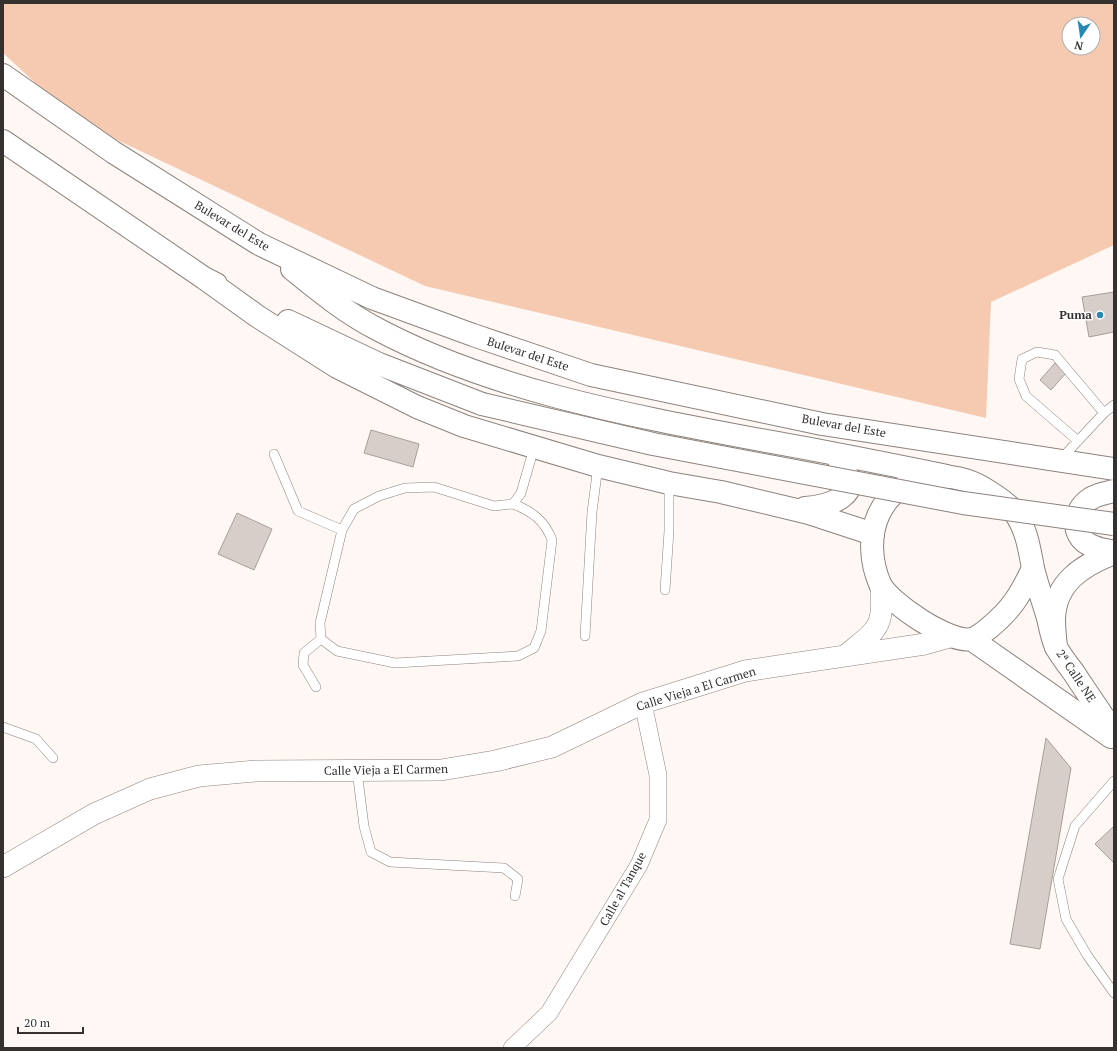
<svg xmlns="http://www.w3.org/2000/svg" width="1117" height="1051" font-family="'PT Serif',serif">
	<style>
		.green { fill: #f5cab1; fill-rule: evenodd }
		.building { fill: #d7cec9; stroke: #a79f9a }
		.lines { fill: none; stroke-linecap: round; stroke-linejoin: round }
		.service-casing { stroke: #8b837e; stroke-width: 10 }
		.minor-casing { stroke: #8b837e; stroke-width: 18 }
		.tertiary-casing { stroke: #8b837e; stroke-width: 22 }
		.secondary-casing { stroke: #8b837e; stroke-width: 24 }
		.trunk-casing { stroke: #8b837e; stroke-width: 24 }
		.service { stroke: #fff; stroke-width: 9 }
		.minor { stroke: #fff; stroke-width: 17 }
		.tertiary { stroke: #fff; stroke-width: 21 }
		.secondary { stroke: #fff; stroke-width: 22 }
		.trunk { stroke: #fff; stroke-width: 22 }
		.trunk-bridge-casing { stroke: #8b837e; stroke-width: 24; stroke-linecap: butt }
		.trunk-bridge { stroke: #fff; stroke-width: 22 }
		.poi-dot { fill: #2789b3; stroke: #fff; stroke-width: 1.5 }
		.labels { text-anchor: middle; stroke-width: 3; stroke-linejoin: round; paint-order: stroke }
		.street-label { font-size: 12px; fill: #34312f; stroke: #fff }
		.poi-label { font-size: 12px; font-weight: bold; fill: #34312f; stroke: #fff; text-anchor: end }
	</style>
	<rect width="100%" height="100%" fill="#fff7f3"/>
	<path class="green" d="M3,3H1114V245L991,302L986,418L425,286L75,120L3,53ZM1069,24H1093V48H1069Z"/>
	<path class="building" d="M1114,292V332L1089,337L1082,297Z
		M1055,363L1066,373L1051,390L1040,380Z
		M371,430L419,444L413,467L364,453Z
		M237,513L272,529L254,570L218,554Z
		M1046,738L1071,768L1040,949L1010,944Z
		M1114,826V863L1095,844Z"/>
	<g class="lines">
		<g class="service-casing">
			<path id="service" d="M1078,441L1026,396L1019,379L1022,359L1037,352L1055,355L1104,413
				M274,454L298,511L342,530
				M1060,460L1104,413L1114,405
				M513,504C532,511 545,521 552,540L541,631L534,648L518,656L395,663L337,651L321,639L320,623L342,530L354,509L379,496L405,488L434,487L494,506L513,504L521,493L534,448
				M665,590L669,531V483
				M585,636L592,512L598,466
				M316,687L303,665L304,653L321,639
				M3,727L36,739L53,758
				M357,771L364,826L371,852L390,862L504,868L518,879L515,896
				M1114,781L1075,826L1058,879L1066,919L1087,955L1114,993"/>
		</g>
		<g class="minor-casing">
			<path id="minor" d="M512,1048L549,1013L639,865L658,820V775L643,703"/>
		</g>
		<g class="tertiary-casing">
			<path id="tertiary" d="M845,656C878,628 884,630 881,585
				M3,867L94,814L150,789L199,776L256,771L441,770L495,761L552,747L643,703L745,671L925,644L950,637"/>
		</g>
		<g class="secondary-casing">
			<path id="secondary" d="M1033,568C1021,594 1012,609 989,628C984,632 978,637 972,639C950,644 889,603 880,584C860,537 878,483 933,477C954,475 971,480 988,491C997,497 1009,504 1015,513C1027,530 1029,548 1033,568C1037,585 1043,601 1048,618C1050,627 1052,638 1056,647C1061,656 1068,665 1074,673C1087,693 1101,713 1114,733
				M971,639L1111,737"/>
		</g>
		<g class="trunk-casing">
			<path id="trunk" d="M3,75L113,152L259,244L372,298L473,335L591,375L822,424L1114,469
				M3,141L204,278L216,284
				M292,269C319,291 346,313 377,329C492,390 628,415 755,439C819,450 883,463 947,476
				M204,278L257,316L337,367L417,407L464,426L598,466L669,483L721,492L809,513L873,534
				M288,321L379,364L482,404
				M1114,491C1106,493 1097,494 1090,499C1073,510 1070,535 1090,545C1097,549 1106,550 1114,552
				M805,508C828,507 868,494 840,466
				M1056,647C1055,638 1054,628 1054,619C1055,582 1083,565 1114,553"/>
		</g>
		<use href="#service" class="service"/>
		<use href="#minor" class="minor"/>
		<use href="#tertiary" class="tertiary"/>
		<use href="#secondary" class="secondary"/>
		<use href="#trunk" class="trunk"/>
		<g class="trunk-bridge-casing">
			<path id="trunk-bridge" d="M482,404L653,444L963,503L1114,524"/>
		</g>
		<use href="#trunk-bridge" class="trunk-bridge"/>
	</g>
	<circle class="poi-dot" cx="1100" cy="315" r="4"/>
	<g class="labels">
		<g class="street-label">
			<text transform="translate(232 226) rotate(31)" y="4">Bulevar del Este</text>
			<text transform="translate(528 354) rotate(18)" y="4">Bulevar del Este</text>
			<text transform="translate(844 426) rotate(10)" y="4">Bulevar del Este</text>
			<text transform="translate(1076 676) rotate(56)" y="4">2ª Calle NE</text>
			<text transform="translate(696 689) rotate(-17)" y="4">Calle Vieja a El Carmen</text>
			<text transform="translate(386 770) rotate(-1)" y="4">Calle Vieja a El Carmen</text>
			<text transform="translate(623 889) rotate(-61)" y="4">Calle al Tanque</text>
		</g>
		<g class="poi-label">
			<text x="1092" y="319">Puma</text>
		</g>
	</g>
	<rect width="1117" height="1051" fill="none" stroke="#34312f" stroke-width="8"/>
	<g transform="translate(1081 36) rotate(193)"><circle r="19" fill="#ffffff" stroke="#aeadac"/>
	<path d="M0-3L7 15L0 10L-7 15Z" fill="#2789b3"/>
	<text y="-6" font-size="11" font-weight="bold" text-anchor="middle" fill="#34312f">N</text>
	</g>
	<path d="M18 1027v6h65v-6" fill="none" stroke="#34312f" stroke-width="2"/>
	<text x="24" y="1027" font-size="12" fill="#34312f" stroke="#ffffff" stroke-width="3" paint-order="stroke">20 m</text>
</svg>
